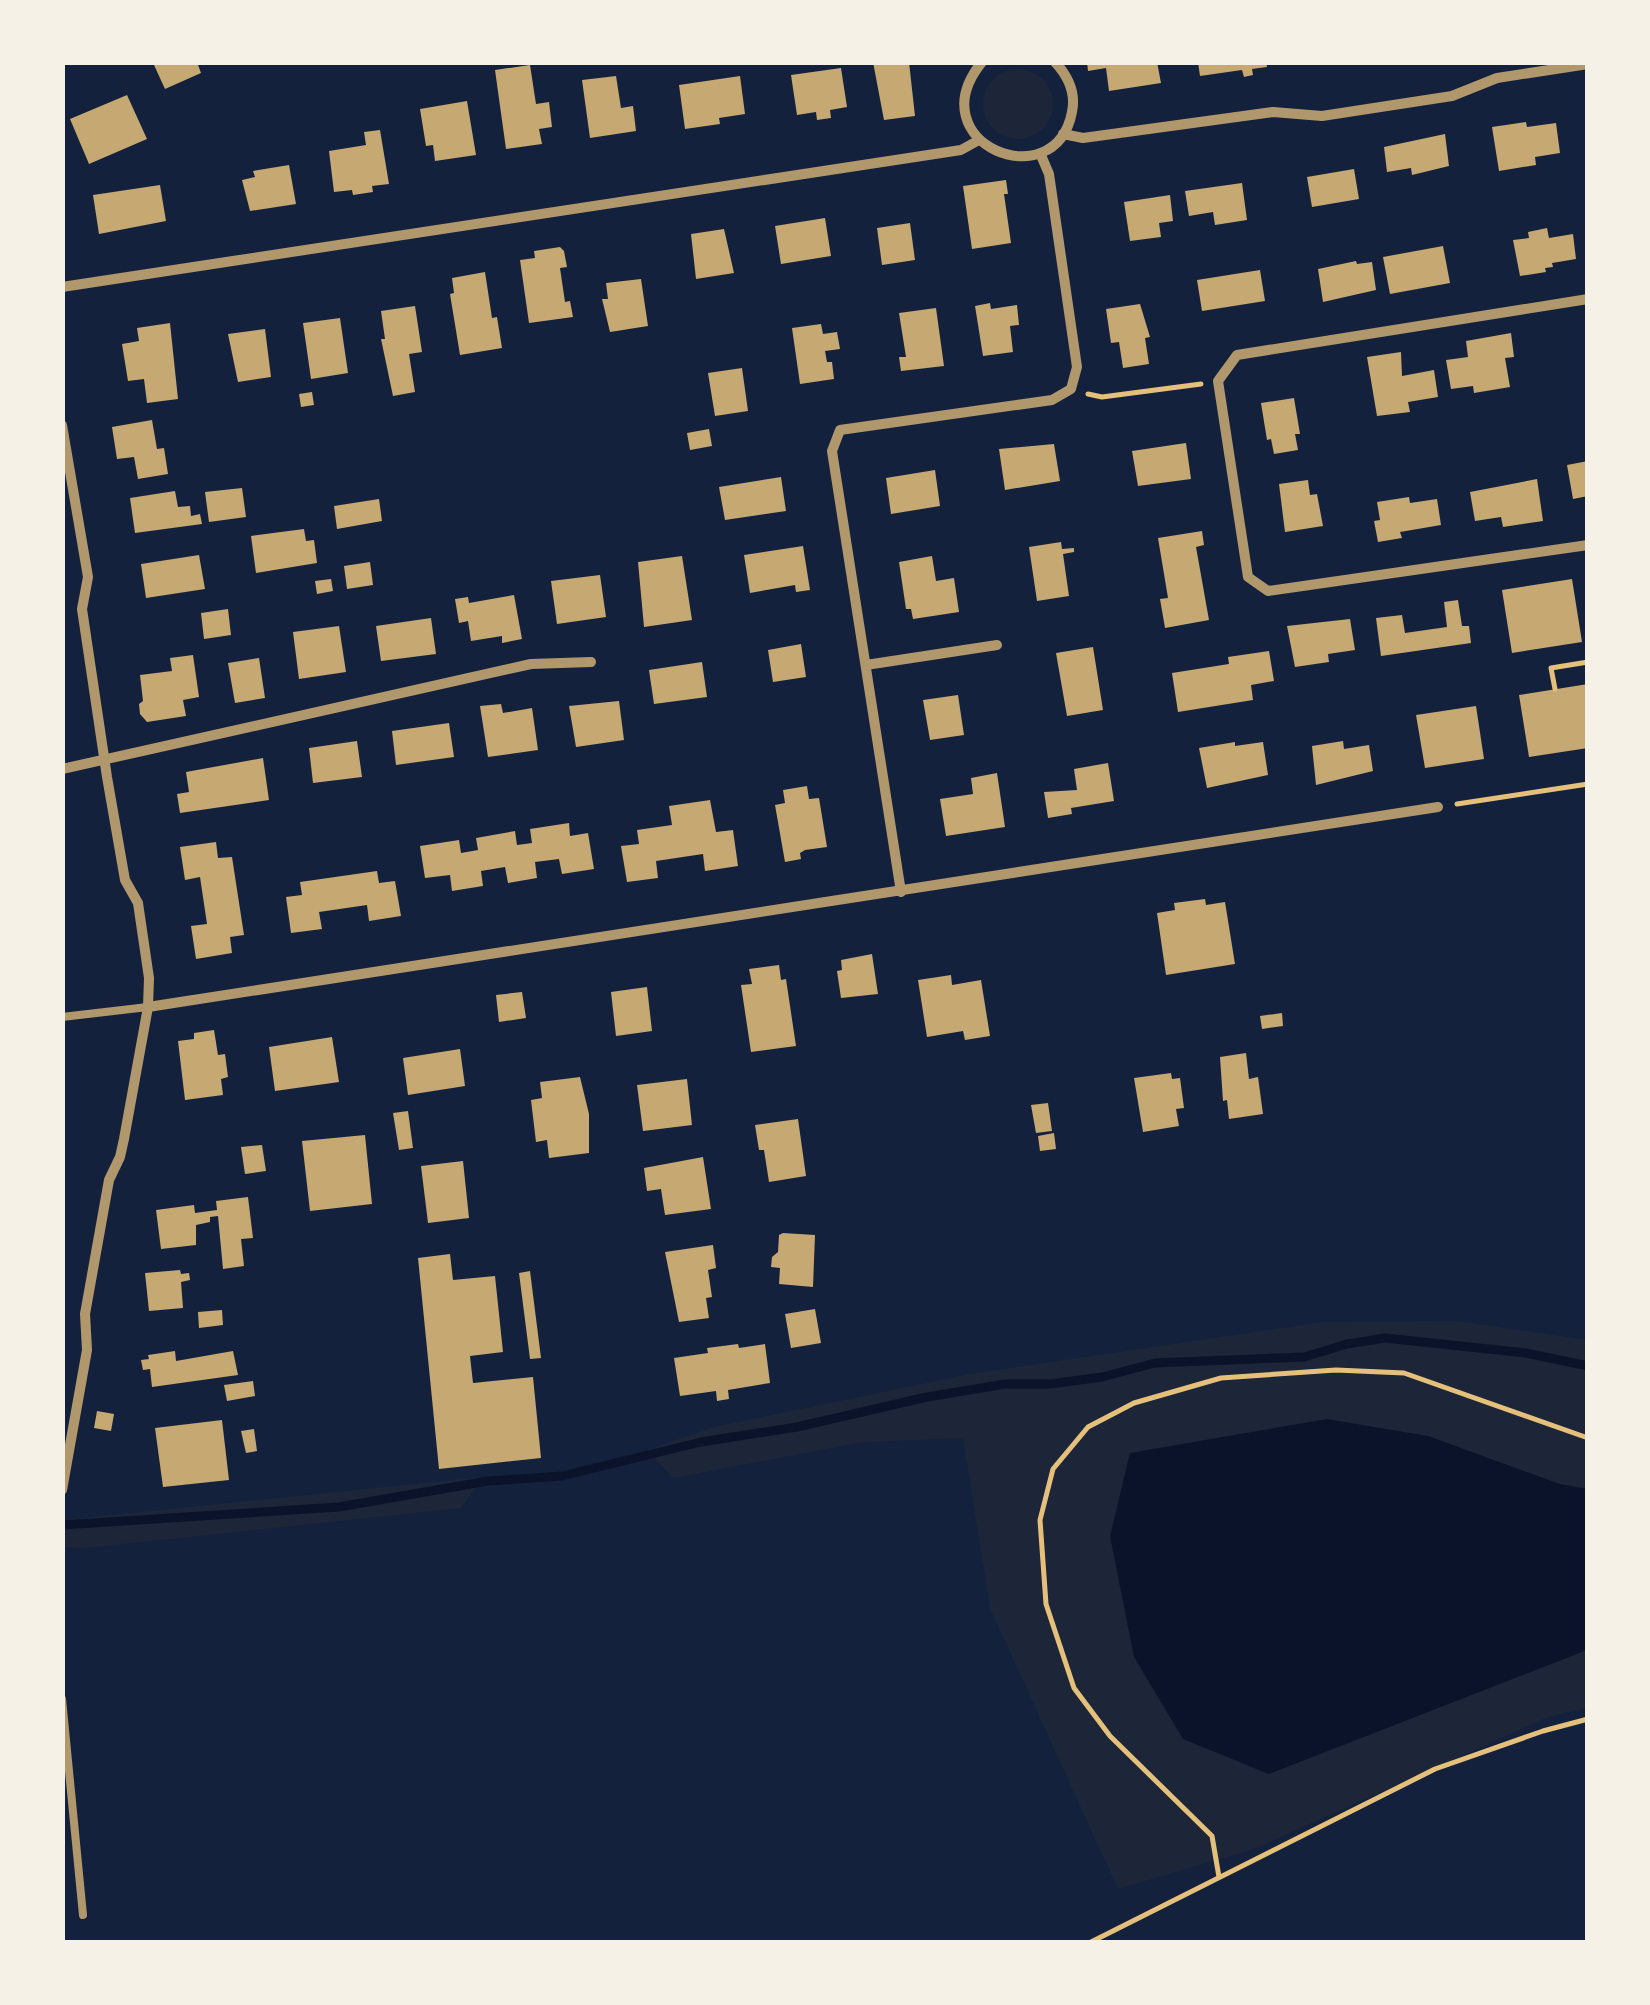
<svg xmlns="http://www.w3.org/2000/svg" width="1650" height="2005" font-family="Bitter,serif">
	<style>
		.green { fill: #1d2539 }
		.water { fill: #0b132b }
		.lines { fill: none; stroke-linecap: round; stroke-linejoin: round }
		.stream { stroke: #0b132b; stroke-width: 9 }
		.building { fill: #c6a872 }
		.path { stroke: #e5c07b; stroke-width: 5 }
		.service { stroke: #b1986c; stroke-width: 8 }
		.minor { stroke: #b1986c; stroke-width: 10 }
	</style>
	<rect width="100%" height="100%" fill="#14213d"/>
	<path class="green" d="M983 104a35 35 0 1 1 70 0a35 35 0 1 1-70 0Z
		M1457,1321L1587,1340V1489L1560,1484L1183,1739L1269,1774L1587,1650V1708L1548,1717L1254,1849L1118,1889L990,1608L963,1438L863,1442L673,1478L647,1450L714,1427L970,1374L1322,1322Z
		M483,1477L461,1508L85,1548L63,1547V1520Z"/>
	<path class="water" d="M1327,1419L1428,1436L1560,1484L1587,1489V1650L1269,1774L1183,1739L1134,1657L1110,1536L1130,1453Z"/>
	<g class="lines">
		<path class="stream" d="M62,1525L339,1507L488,1481L562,1476L701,1442L797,1427L927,1397L1005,1384H1050L1102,1377L1155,1363L1304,1357L1347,1344L1385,1338L1526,1353L1588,1366"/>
	</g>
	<path class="building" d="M159,62H197L201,73L165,89L154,65Z
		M873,62H909L915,116L884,120Z
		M1087,62H1157L1161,83L1109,91L1106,68L1088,71Z
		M1198,62H1266L1267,67L1252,69L1253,75L1244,77L1242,70L1200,76Z
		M530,65L536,104L549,102L552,127L539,129L542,144L506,149L495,70Z
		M841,68L847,107L830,110L831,118L817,120L816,112L797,115L791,75Z
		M616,76L621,108L633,106L636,131L590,138L582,80Z
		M740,76L745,114L719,118L720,124L685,129L679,85Z
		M127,95L147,139L89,164L70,119Z
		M467,101L476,155L435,161L433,145L426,146L420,109Z
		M1526,122L1527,127L1556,123L1560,153L1535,157L1536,165L1499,171L1492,127Z
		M380,130L389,184L372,186L373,192L353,195L352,190L334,192L329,151L366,145L364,132Z
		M1445,134L1449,166L1412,175L1411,168L1387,172L1384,147Z
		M289,165L296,204L250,211L242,180L255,177L253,171Z
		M1354,169L1359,199L1312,207L1307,177Z
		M1006,180L1008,194H1004L1011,243L972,249L963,186Z
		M1242,183L1247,220L1215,225L1213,212L1189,216L1185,191Z
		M160,185L166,221L99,234L93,195Z
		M1170,195L1173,221L1159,223L1161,237L1130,241L1124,202Z
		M825,218L831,256L781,264L775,226Z
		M910,223L915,260L882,265L877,228Z
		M1547,228L1549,238L1573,234L1576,259L1552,263L1553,267L1545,268L1546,272L1520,276L1513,240L1529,238L1528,232Z
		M724,229L734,273L696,279L691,234Z
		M1443,246L1450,283L1390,294L1383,257Z
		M560,247L564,251L567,267L560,268L565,302L570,301L573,317L529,323L520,260L535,258L534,251Z
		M1356,261L1357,264L1372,262L1376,290L1323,302L1318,269Z
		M1260,270L1265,301L1202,311L1197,280Z
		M485,272L492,318L497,317L502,348L460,355L450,294L454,293L452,278Z
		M641,279L648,326L610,332L602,299H608L606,283Z
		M990,303L991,309L1017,305L1019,325L1010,326L1013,352L983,356L975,306Z
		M1140,304L1150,337L1145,338L1149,364L1123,368L1119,342L1111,343L1106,309Z
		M415,306L422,352L409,354L415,392L393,396L381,339H385L381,311Z
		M936,308L944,366L901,371L899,357H906L899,313Z
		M340,318L348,373L311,379L303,323Z
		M170,323L178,399L147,403L144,379L128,381L122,344L139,341L137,328Z
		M821,324L823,334L837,332L840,349L825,351L827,362H832L834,379L800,384L792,328Z
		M265,329L271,377L238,382L228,334Z
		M1511,333L1514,357L1505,358L1510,387L1474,393L1473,386L1451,389L1446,360L1468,357L1466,341Z
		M1401,352L1402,376L1434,370L1438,397L1408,402L1410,412L1377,416L1367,357Z
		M742,368L748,411L715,416L708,373Z
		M312,392L314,405L301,407L299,394Z
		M1294,398L1300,434H1295L1298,450L1274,454L1271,439L1267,440L1261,403Z
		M152,420L157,449L164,448L168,474L138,479L134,457L117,459L112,427Z
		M709,429L712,446L690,450L687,433Z
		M1186,443L1191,479L1138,486L1132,451Z
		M1054,444L1060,481L1005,490L999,449Z
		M1588,461V496L1573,499L1567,465Z
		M935,470L940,506L891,514L886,478Z
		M781,477L786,511L725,520L719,487Z
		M1537,479L1543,521L1503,527L1501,517L1475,521L1470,492Z
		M1308,480L1310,495L1317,494L1323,526L1285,532L1279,484Z
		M242,488L246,517L209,522L205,492Z
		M175,491L178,507L190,506L191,516L200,514L202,524L135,533L130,498Z
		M1409,497L1410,503L1437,499L1441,525L1400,532L1402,538L1378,542L1374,521L1380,520L1377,502Z
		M379,499L382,521L337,529L334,506Z
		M304,529L306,541L314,540L317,563L256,573L251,536Z
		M1202,531L1204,545L1196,547L1209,620L1165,628L1160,599L1168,598L1158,538Z
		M1061,542L1062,549L1074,548V552L1063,554L1069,596L1037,601L1029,547Z
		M803,546L810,590L796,592L795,585L750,593L744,555Z
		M199,555L205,589L146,598L141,564Z
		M682,556L692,620L644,627L638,562Z
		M932,556L936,581L954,578L959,612L913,619L911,609H906L899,562Z
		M370,562L373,585L347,589L344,566Z
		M600,575L606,617L557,624L551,581Z
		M331,579L333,591L317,594L315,581Z
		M1572,579L1582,642L1512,653L1502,590Z
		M514,595L522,639L502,643V636L471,641L468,621L459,623L455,599L468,597L469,603Z
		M1458,600L1462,626H1469L1471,643L1381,656L1376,618L1402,615L1405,633L1447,627L1444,602Z
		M228,609L231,635L204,639L201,613Z
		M431,618L436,654L381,661L376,626Z
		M1350,619L1355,650L1328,654L1329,662L1295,667L1287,626Z
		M339,626L346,672L299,679L293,632Z
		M801,644L806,677L773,682L768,650Z
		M1093,647L1103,710L1067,716L1056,653Z
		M1269,651L1274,681L1251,685L1253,700L1178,712L1172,673L1229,664L1228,657Z
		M193,655L199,697L183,700L186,716L147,722L140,714L139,704L143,701L140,675L172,671L170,658Z
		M259,658L265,698L235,703L228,663Z
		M702,662L707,697L654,704L649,670Z
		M1588,684V748L1529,757L1519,695Z
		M958,695L964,735L930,740L923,700Z
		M619,701L624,740L576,747L569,706Z
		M501,704L503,713L532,708L538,750L488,757L480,706Z
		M1476,706L1484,759L1425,768L1416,715Z
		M449,723L454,757L396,765L392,731Z
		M357,741L362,777L313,783L309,748Z
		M1343,741L1344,749L1369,745L1373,771L1316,785L1312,746Z
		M1235,742V746L1263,742L1268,775L1207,788L1199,748Z
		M263,758L269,800L180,813L177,794L189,792L186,772Z
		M1108,763L1114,801L1071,808L1072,814L1048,818L1044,792L1077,790L1074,769Z
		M997,773L1005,827L946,836L940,799L973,794L971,778Z
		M807,786L809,799L819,798L827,847L805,850L800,853L801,859L785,862L775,805L785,803L783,790Z
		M710,800L716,832L733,830L738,866L705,871L703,854L656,861L658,878L627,882L621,846L639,844L637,830L672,825L669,806Z
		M569,823L570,836L588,833L594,869L562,874L559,859L535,862L537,878L508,883L505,867L481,871L483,886L452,891L450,875L425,878L420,846L459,840L461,853L478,850L476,838L515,831L517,845L532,843L530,829Z
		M216,842L218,858L232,857L244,935L230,937L232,953L196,959L191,926L207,924L200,877L185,880L180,847Z
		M377,871L379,883L395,881L401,916L369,921L367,905L319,912L322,929L291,933L286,897L302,895L300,882Z
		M1205,899L1206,905L1225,902L1235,964L1166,975L1157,913L1175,910L1174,903Z
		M872,954L878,994L841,998L837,971L842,970L841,960Z
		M779,965L781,980L786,979L796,1046L751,1052L741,985L752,984L749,969Z
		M951,975L952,985L981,980L990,1036L965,1040L963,1031L927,1037L918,980Z
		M647,987L652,1031L616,1036L611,992Z
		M522,992L526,1018L499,1022L496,995Z
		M1282,1013L1283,1026L1262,1029L1260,1016Z
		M214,1030L218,1055L225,1054L228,1077L221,1079L223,1095L185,1100L178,1041L194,1039V1033Z
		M332,1037L339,1082L275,1091L269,1047Z
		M460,1049L465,1086L408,1095L403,1058Z
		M1246,1053L1249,1079L1258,1077L1263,1114L1229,1119L1227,1100L1223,1101L1220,1057Z
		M1171,1073L1172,1079L1180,1078L1184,1108L1176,1109L1179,1126L1143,1132L1134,1078Z
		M580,1077L589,1114V1153L549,1158L547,1140L536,1142L531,1100L542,1098L540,1082Z
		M687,1079L692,1125L643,1131L637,1085Z
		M1048,1103L1052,1131L1036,1133L1031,1105Z
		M408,1111L413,1148L399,1150L393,1113Z
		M798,1119L806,1176L769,1182L764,1150H759L755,1125Z
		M1054,1133L1056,1149L1040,1151L1038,1136Z
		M365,1135L372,1204L310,1211L302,1141Z
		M262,1145L266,1171L245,1174L241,1147Z
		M703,1157L711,1209L665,1215L661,1189L647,1191L644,1168Z
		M463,1161L469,1218L428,1223L421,1166Z
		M248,1197L253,1238L241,1239L244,1266L223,1269L218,1216L210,1217V1222L196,1225V1245L161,1249L156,1210L194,1205L195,1213L217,1210L216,1201Z
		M783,1233L815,1235L813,1287L779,1284L780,1268L771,1267L772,1257L778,1252L779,1235Z
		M713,1245L716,1268L708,1270L712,1297L706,1298L709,1318L679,1322L665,1252Z
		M450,1254L453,1280L495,1276L503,1352L470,1356L473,1383L533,1377L541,1458L439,1469L418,1258Z
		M180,1270L181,1274L189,1273L190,1280L181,1282L183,1308L149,1311L145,1273Z
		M530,1271L541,1358L530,1359L519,1273Z
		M815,1309L821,1343L791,1348L785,1314Z
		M222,1310L223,1325L199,1328L198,1312Z
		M738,1344L739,1348L765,1344L770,1383L728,1390L729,1399L717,1401L716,1391L680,1396L674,1358L708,1353L707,1348Z
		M175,1351L176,1361L233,1351L238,1375L152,1387L150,1369L143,1370L141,1360L149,1359L148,1355Z
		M253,1381L255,1396L227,1401L224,1385Z
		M97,1411L114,1414L111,1431L94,1428Z
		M222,1420L229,1480L163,1487L155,1428Z
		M254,1429L257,1451L246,1453L241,1431Z"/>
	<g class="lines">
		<path class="path" d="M1088,394L1102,397L1201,384
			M1555,689L1551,668L1588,662
			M1457,804L1588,784
			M1219,1877L1212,1836L1110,1736L1074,1688L1046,1604L1040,1520L1053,1469L1088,1427L1134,1403L1221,1378L1336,1370L1404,1373L1588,1438
			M1091,1942L1435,1769L1543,1731L1588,1719"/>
		<path class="service" d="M62,1017L148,1007
			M62,1699L83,1915"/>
		<path class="minor" d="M982,62C916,143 1055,200 1072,112C1076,93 1068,76 1055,62
			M1063,134L1083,138L1273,112L1322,116L1452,96L1497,78L1588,64
			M62,287L961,150L979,140
			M1588,299L1237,355L1218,381L1248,577L1268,591L1588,545
			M62,425L88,577L82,609L107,777L125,880L138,903L149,978L148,1007L124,1139L120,1157L109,1180L85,1314L87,1350L62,1490
			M866,665L997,645
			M62,769L531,664L591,662
			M901,892L832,451L840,430L1052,400L1071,389L1077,367L1049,174L1040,153
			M148,1007L1438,807"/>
	</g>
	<rect width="1650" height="2005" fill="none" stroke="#f6f1e7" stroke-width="130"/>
</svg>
